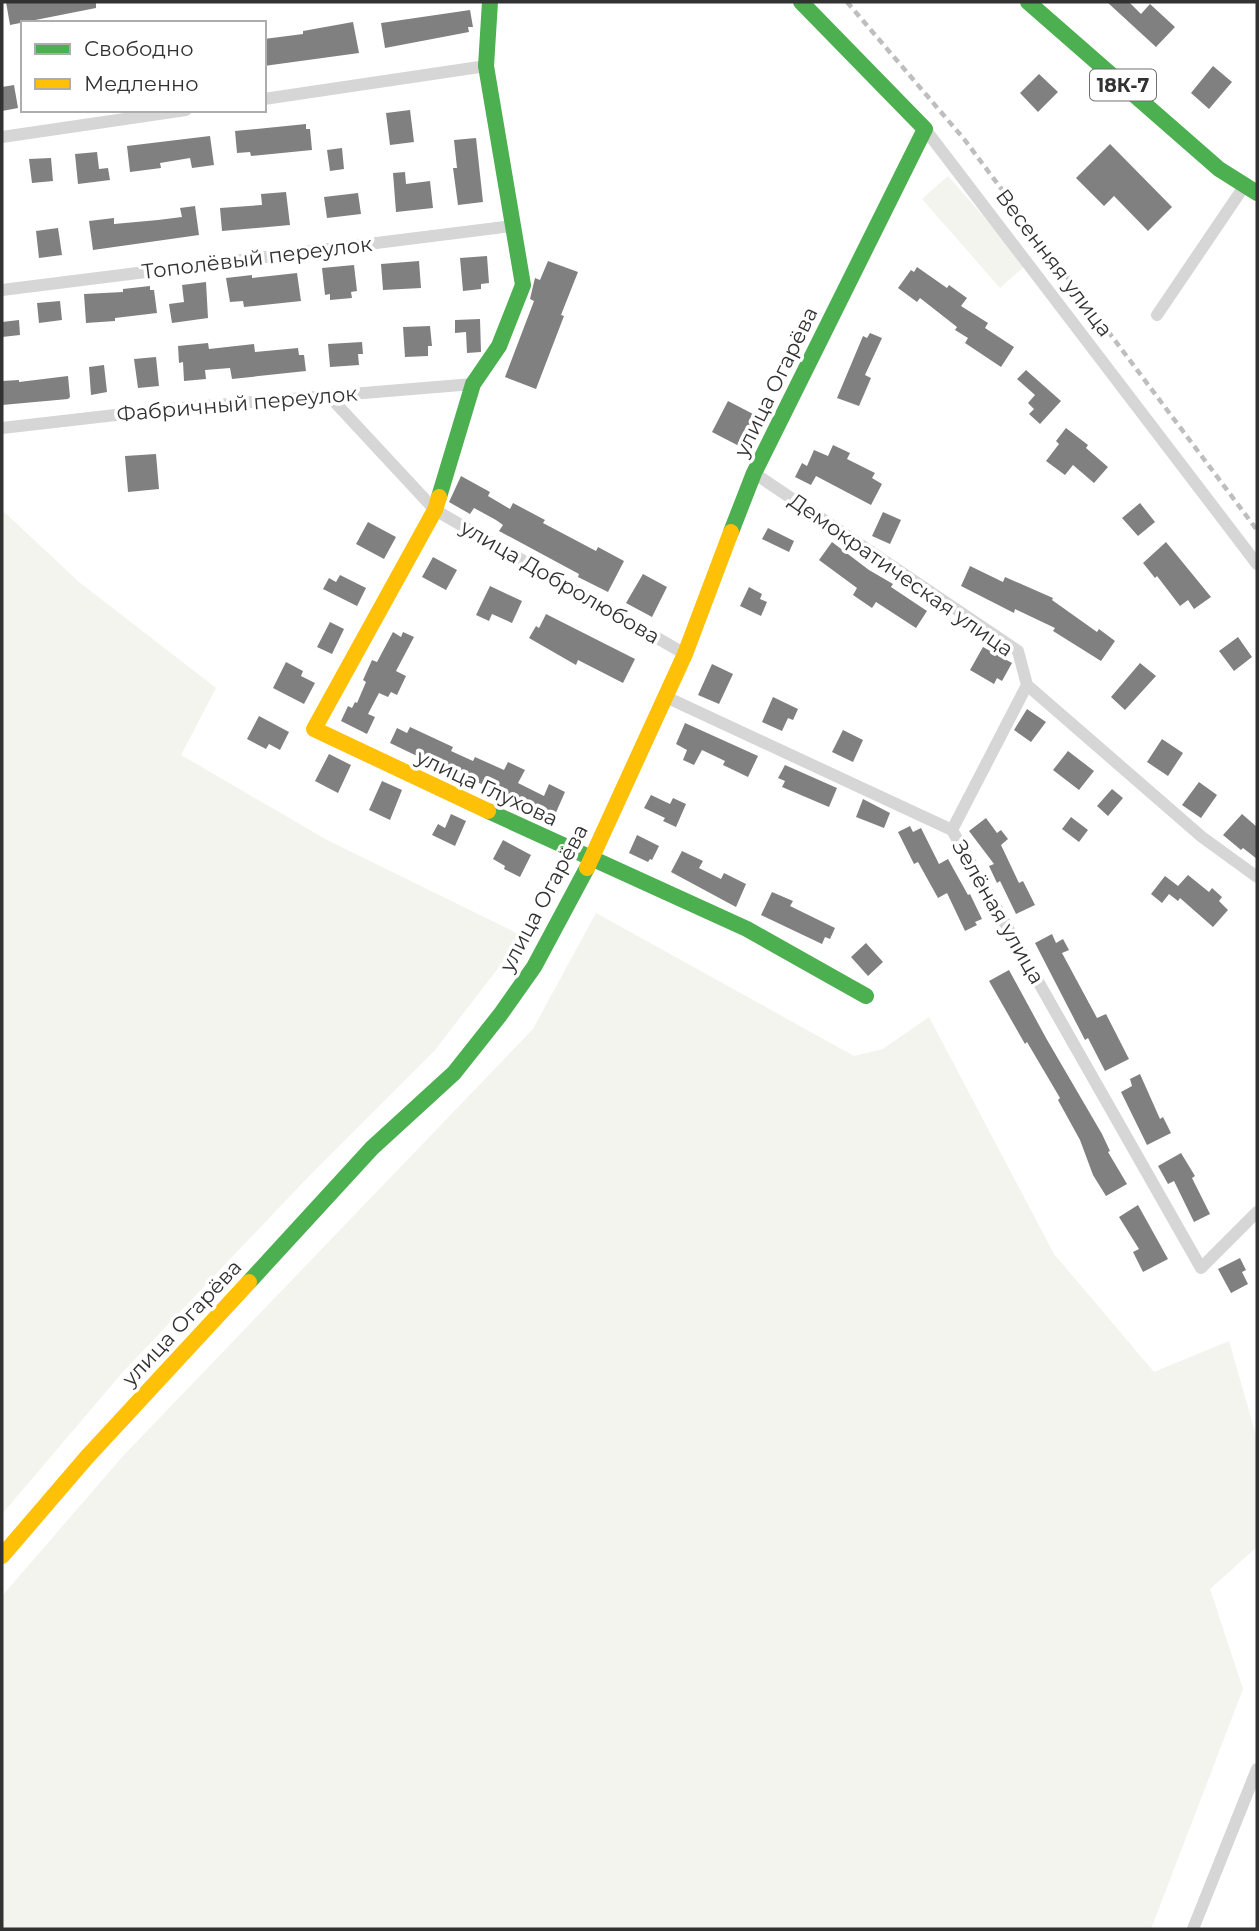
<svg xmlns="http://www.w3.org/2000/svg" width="1259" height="1931" font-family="Montserrat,sans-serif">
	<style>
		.green { fill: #f2f4ed }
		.building { fill: #808080 }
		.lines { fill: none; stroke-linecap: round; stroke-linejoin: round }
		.street { stroke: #d6d6d6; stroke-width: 12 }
		.fast { stroke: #4caf50; stroke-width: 16 }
		.slow { stroke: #ffc107; stroke-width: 16 }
		.rail { stroke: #bebebe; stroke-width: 4.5; stroke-dasharray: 7 5; stroke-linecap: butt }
		.labels { text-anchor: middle; stroke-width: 7; stroke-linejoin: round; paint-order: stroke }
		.shield { fill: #fff; stroke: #707070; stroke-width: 2 }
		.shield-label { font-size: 19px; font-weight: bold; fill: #323232 }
		.street-label { font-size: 21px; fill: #323232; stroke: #fff }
	</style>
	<rect width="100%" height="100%" fill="#fff"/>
	<path class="green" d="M948,176L1026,265L1000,288L922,199Z
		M2,510L79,582L216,688L181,755L327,840L523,936L435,1050L309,1176L122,1373L2,1514Z
		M596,913L854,1056L883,1049L929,1017L1054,1254L1154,1372L1229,1341L1257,1439V1547L1210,1589L1243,1689L1151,1929H2V1596L124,1455L533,1029Z"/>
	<path class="building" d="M6,2H96V8L10,25Z
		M1107,2H1129L1141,14L1150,4L1175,27L1156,47Z
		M470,10L473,27H468L469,32L385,48L381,23Z
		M353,22L359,53L264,66V39L303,34V31Z
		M1213,66L1232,82L1209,109L1191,93Z
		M1039,74L1058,92L1038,112L1020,93Z
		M14,85L18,108L2,111V87Z
		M410,110L414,142L390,145L386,113Z
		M306,124V129H310L312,150L251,156L250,152L237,153L235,131Z
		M210,136L214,165L192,168L190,158L160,163L161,168L130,172L127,146Z
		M476,138L483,202L458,205L453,168H457L454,140Z
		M1110,144L1172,207L1148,231L1114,196L1104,206L1076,178Z
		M342,148L344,169L330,171L327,150Z
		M97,152L99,169L108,168L110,180L78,184L75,154Z
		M51,158L53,181L32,183L29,159Z
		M405,172L406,184L430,181L433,208L396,212L393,173Z
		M286,192L290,225L222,231L220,208L262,205L261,194Z
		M358,193L361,214L327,218L324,197Z
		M195,206L199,235L93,250L89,221L114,218V224L158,220L182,217L180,208Z
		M58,228L62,255L39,258L36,231Z
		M487,256L489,283L481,284V289L463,291L460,258Z
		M419,261L421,288L383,290L381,264Z
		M548,261L578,272L561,315L564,316L536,389L505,377L534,301L530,299L534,282L535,278L540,280Z
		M354,265L357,291L351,292L352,298L330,300V294L325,295L322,268Z
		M917,267L947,288L949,285L967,298L961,306L988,323L985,328L1014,347L1001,367L965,343L968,338L955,330L957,327L920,298L917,302L898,288L911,270L914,272Z
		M297,273L301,301L244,307L243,301L230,302L226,278L252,275V278Z
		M206,282L208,318L172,323L169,304L184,302L182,285Z
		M150,286V290H154L157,313L115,318V321L86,323L84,294L123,292V289Z
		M60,301L62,320L39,323L37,303Z
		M480,319L481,352L467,353L466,332L455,333V320Z
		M19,320L20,335L2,337V322Z
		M430,326L432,346H428V356L405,357L403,327Z
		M870,333L882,338L865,375L871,378L859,406L837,398L863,336L867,338Z
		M362,342L363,354H358L359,365L330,367L328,344Z
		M208,343L209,349L254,344L255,352L298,348L299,355H304L306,371L232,379L230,368L205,370L206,379L184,381L183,362L179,363L178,346Z
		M156,357L159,386L138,388L134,359Z
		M104,365L107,392L91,395L89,367Z
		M1026,370L1061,401L1040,424L1029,414L1034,409L1028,403L1035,395L1017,379Z
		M68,376L70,397L68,399L2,405V381L19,380V382Z
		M728,401L755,415L739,446L712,432Z
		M1066,428L1088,445L1086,448L1108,467L1094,483L1073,465L1065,475L1046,461L1059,444L1056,441Z
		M833,445L850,453L847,459L875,473L872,478L882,484L871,505L816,476L811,485L795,477L802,463L807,466L814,450L828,456Z
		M156,454L159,489L128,492L125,456Z
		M461,476L490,492L488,496L510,509L513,503L545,520L543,523L596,551L598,547L624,561L608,592L578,577L579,574L499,531L503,525L496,520L474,508L470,514L449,502Z
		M1140,503L1155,522L1138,536L1122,518Z
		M883,512L901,520L890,544L872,536Z
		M368,522L396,537L384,559L356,544Z
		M768,528L794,541L789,552L762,539Z
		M832,542L869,570L893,584L891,587L927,611L916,628L876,602L872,608L853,595L857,588L819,560Z
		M1166,542L1211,597L1194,609L1188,600L1180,606L1157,576L1155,578L1143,563Z
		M433,557L457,570L446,590L422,577Z
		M970,566L1003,582L1005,577L1053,598L1052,600L1097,632L1099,629L1115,641L1101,661L1053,631L1055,628L1015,609L1014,613L961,586Z
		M643,574L667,587L652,617L626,603Z
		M340,575L366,588L357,606L323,589L329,578L336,582Z
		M490,586L522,601L512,623L492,614L489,621L476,615Z
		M749,587L762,594L760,599L767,602L761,616L740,606Z
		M546,614L635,659L623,683L578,660L576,665L529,638L536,626L539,628Z
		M330,622L344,629L332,654L317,647Z
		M393,632L401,637L403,632L414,637L396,671L406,676L397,695L391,692L388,697L379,693L368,714L375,717L367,734L341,721L348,706L352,708L355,702L357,703L366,682L363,680L372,660L377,662Z
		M1238,637L1252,657L1234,671L1219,651Z
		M983,647L1012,663L1002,681L997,678L994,684L970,670Z
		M286,662L303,671L301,676L315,683L304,704L273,688Z
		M1140,663L1156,676L1125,710L1111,697Z
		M712,664L733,674L719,704L698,695Z
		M773,697L798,709L793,720L788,718L782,731L762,722Z
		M1027,709L1046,722L1031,742L1014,730Z
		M259,716L289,732L280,750L269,744L266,749L247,739Z
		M685,723L758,756L748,777L723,765L725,761L702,750L694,765L683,760L687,750L676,744Z
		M410,727L453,747L451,751L473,761L475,757L504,770L508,762L525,770L518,783L544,796L549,784L565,792L554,817L466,777L467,774L444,763L442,768L390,743L397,728L407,733Z
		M843,730L863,740L853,762L832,752Z
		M1162,739L1183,753L1168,776L1147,762Z
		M1068,751L1094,771L1079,790L1053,770Z
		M329,754L351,765L338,793L315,781Z
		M785,765L837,788L829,807L782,787L785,781L778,778Z
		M382,781L402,790L390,820L369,810Z
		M1199,782L1217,795L1201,818L1182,805Z
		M1112,789L1123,798L1108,816L1097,806Z
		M651,795L670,804L673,798L686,804L676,827L663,821L665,818L644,808Z
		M863,799L890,813L884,828L856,817Z
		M451,814L466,821L455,846L432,835L438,824L445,828Z
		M1242,814L1257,827V859L1243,848L1241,850L1223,835Z
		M1071,817L1088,830L1079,842L1062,829Z
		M986,818L997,833L1001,830L1008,839L1001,845L1019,883L1023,881L1035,905L1016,914L1000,881L997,883L989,866L994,864L969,831Z
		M910,826L913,832L921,828L939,864L948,859L968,895L970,894L982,919L975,922L977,925L965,931L947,893L938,898L918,862L914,864L898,832Z
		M637,835L659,846L652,860L650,859L648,862L629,853Z
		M503,840L531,855L520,877L504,869L505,866L493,859Z
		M682,851L703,861L699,868L721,879L724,873L746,884L736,907L671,872Z
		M1188,875L1209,892L1212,888L1222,897L1219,901L1228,910L1213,927L1180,898L1178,901L1169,894L1162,903L1151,894L1165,876L1178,886Z
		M772,892L793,901L790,906L835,928L830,939L825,937L822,944L761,915Z
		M1052,934L1056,943L1063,939L1069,950L1062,953L1097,1018L1106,1014L1129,1059L1105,1071L1088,1038L1085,1040L1035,943Z
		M866,943L883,962L868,976L851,957Z
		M1009,970L1046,1038L1102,1134L1110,1151L1108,1152L1127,1184L1106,1196L1093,1175L1080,1140L1058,1100L1060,1098L1027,1042L1025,1044L989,981Z
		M1140,1074L1160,1119L1163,1117L1171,1133L1147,1145L1121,1092L1132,1086L1130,1079Z
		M1181,1153L1195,1176L1192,1178L1210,1214L1194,1222L1174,1181L1168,1184L1158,1166Z
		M1138,1205L1168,1259L1143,1272L1133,1252L1139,1249L1119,1217Z
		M1240,1258L1246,1270L1242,1272L1248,1284L1231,1293L1218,1269Z"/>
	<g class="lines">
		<path class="street" d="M264,99L486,66
			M925,129L1257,564
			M2,137L186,110
			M2,290L512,226
			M1157,315L1245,185
			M329,396L435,510L685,654
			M2,428L168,409L473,384
			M754,473L1018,651L1027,685L1202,837L1257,877
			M666,697L952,830L1201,1268L1257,1212
			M952,830L1027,685
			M1193,1929L1257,1769"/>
		<path class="fast" d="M1028,2L1219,169L1257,193
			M439,497L473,384L499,346L523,285L486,66L490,2
			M731,532L754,473L925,129L801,2
			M488,811L747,929L866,996
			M249,1282L372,1148L454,1073L500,1015L534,967L587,868"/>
		<path class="slow" d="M439,497L435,510L314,729L488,811
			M587,868L685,654L731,532
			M2,1556L87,1457L249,1282"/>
		<path class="rail" d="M847,2L964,139L1257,530"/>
	</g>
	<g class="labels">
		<rect class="shield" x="1090" y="69.5" width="66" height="31" rx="5"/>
		<g class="shield-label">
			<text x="1123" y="92">18К-7</text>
		</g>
		<g class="street-label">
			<text transform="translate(257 258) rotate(-7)" y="7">Тополёвый переулок</text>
			<text transform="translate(1054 263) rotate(53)" y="7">Весенняя улица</text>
			<text transform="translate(776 382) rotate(-64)" y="7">улица Огарёва</text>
			<text transform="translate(237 404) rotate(-5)" y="7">Фабричный переулок</text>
			<text transform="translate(901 575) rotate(35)" y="7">Демократическая улица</text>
			<text transform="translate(560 582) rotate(30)" y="7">улица Добролюбова</text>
			<text transform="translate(487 788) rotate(25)" y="7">улица Глухова</text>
			<text transform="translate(544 898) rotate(-62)" y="7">улица Огарёва</text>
			<text transform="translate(998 912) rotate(60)" y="7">Зелёная улица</text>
			<text transform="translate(182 1323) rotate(-47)" y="7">улица Огарёва</text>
		</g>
	</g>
	<rect width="1259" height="1931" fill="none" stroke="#323232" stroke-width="7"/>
	<rect x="21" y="21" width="245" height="91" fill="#ffffff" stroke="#adadad" stroke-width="2"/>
	<rect x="35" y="44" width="35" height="10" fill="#4caf50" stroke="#adadad" stroke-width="2"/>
	<text x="84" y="56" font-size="21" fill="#323232">Свободно</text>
	<rect x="35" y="79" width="35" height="10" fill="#ffc107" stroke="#adadad" stroke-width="2"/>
	<text x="84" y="91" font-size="21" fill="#323232">Медленно</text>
</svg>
